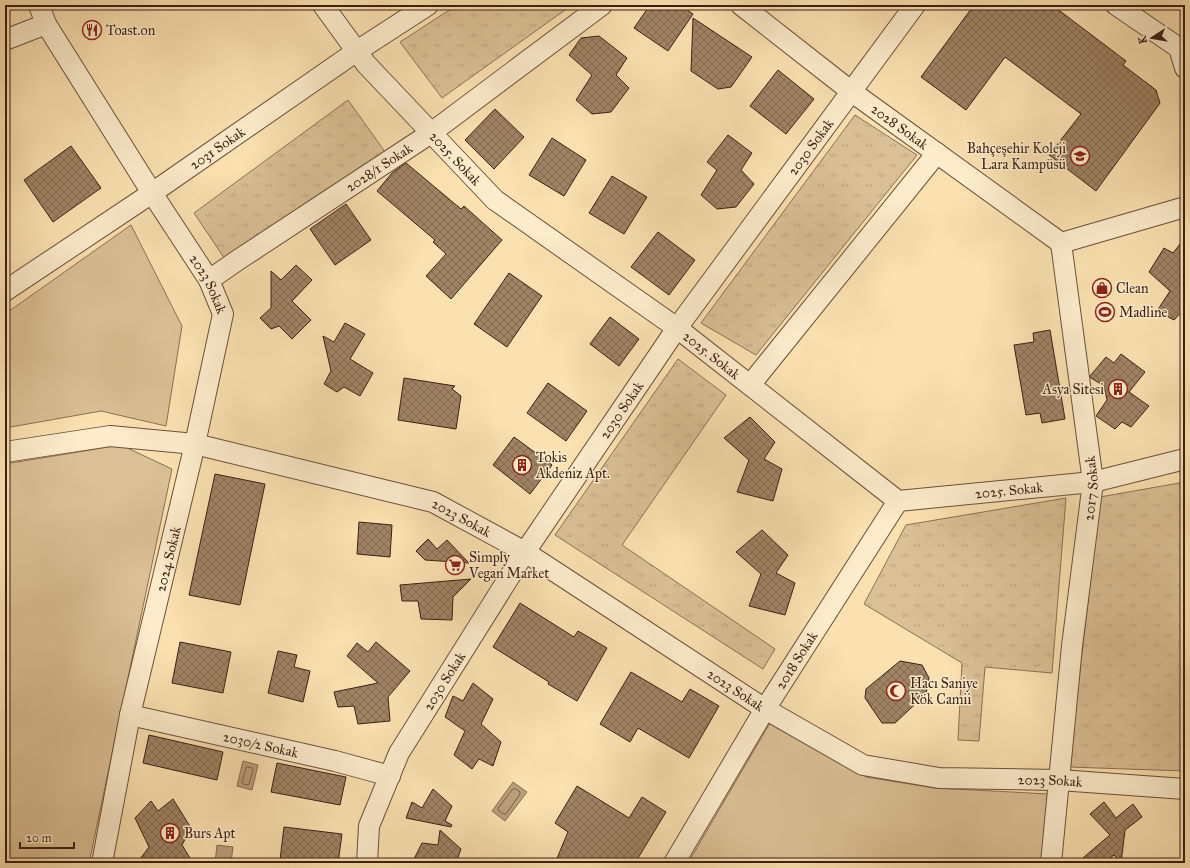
<svg xmlns="http://www.w3.org/2000/svg" width="1190" height="868" font-family="'IM FELL Great Primer',serif">
	<style>
		.grass { fill: #dbc095; stroke: #8c7054 }
		.park { fill: url(#park-tufts); stroke: #8c7054 }
		.water { fill: #ba9f7b; stroke: #886c52 }
		.lines { fill: none; stroke-linecap: round; stroke-linejoin: round }
		.shore { stroke: #7b5f48; stroke-width: 1 }
		.building { fill: url(#building-cross-hatch); stroke: #3c1f14 }
		.minor-casing { stroke: #6c503b; stroke-width: 22 }
		.minor { stroke: #fceccc; stroke-width: 20 }
		.labels { text-anchor: middle; stroke-width: 3; stroke-linejoin: round; paint-order: stroke }
		.poi-label { font-size: 14px; fill: #3c1f14; stroke: #fceccc; text-anchor: start }
		.street-label { font-size: 14px; fill: #3c1f14; stroke: #fceccc }
	</style>
	<defs>
		<pattern id="park-tufts" width="24" height="20" patternUnits="userSpaceOnUse"><rect width="24" height="20" fill="#dbc095"/><path d="M3 7l-1-3M5 7V3M7 7l1-3M15 17l-1-3M17 17v-4M19 17l1-3" fill="none" stroke="#bda580"/></pattern>
		<pattern id="building-cross-hatch" width="8" height="8" patternUnits="userSpaceOnUse"><rect width="8" height="8" fill="#9f8465"/><path d="M0 0l8 8M0 8l8-8" fill="none" stroke="#836b52"/></pattern>
	</defs>
	<rect width="100%" height="100%" fill="#fbe1b0"/>
	<filter id="stains"><feTurbulence type="fractalNoise" baseFrequency=".005" numOctaves="4"/><feColorMatrix values="0 0 0 0 .2 0 0 0 0 .09 0 0 0 0 .02 0 0 0 .5 -.17"/></filter>
	<radialGradient id="worn" r=".72"><stop offset=".6" stop-color="#630" stop-opacity="0"/><stop offset="1" stop-color="#630" stop-opacity=".3"/></radialGradient>
	<path class="grass" d="M131,225L182,326L166,426L101,411L5,428V314Z
		M121,445L172,469L89,863H5V464Z
		M770,723L866,777L935,788L1049,794L1042,863H688Z"/>
	<path class="park" d="M457,5H572L442,98L400,42Z
		M348,100L393,163L233,271L194,213Z
		M855,115L917,155L756,355L701,323Z
		M678,359L726,395L622,545L775,649L763,669L555,535Z
		M1185,482V771L1069,767L1100,497Z
		M1066,498L1052,673L985,667L979,741L958,740L962,663L864,604L906,525Z"/>
	<path class="water" d="M243,761L258,765L252,790L237,786Z
		M513,782L527,792L505,821L492,811Z
		M217,845L233,847L231,863H215Z"/>
	<g class="lines">
		<path class="shore" d="M248,767L252,768L253,770L249,784L247,785L243,784L242,782L246,768Z
			M513,789H516L520,792V794L506,814H503L499,811L498,809Z"/>
	</g>
	<path class="building" d="M650,5H680L693,14L668,51L634,28Z
		M974,5H1052L1126,61L1123,65L1156,90L1160,103L1096,191L1049,155L1081,114L1005,57L966,110L921,77Z
		M693,18L752,57L731,87L718,89L691,71Z
		M599,36L627,58L616,75L629,88L611,112L592,114L576,100L592,75L569,55L581,38Z
		M778,70L814,99L786,134L750,106Z
		M495,109L524,137L494,169L465,140Z
		M728,135L752,153L741,170L754,184L736,207L717,209L701,195L717,170L707,162Z
		M552,138L586,160L564,196L529,175Z
		M71,146L101,188L53,222L24,180Z
		M406,163L461,209L464,206L502,240L451,299L426,276L446,254L433,242L435,240L377,191L392,173Z
		M612,176L647,197L624,234L589,213Z
		M346,204L371,240L335,265L310,229Z
		M658,232L695,260L669,295L631,267Z
		M1185,238V308L1174,320L1157,311L1170,291L1149,272L1164,248L1173,253Z
		M296,265L312,280L292,301L311,320L292,339L279,326L271,329L260,318L271,308V271L281,280Z
		M509,273L542,296L507,347L474,324Z
		M610,317L639,339L619,366L590,344Z
		M345,323L365,334L350,359L373,373L360,396L344,387L337,392L324,384L331,371L323,336L334,342Z
		M1050,330L1065,419L1042,423L1040,413L1026,415L1014,345L1034,342L1033,333Z
		M1121,354L1145,372L1129,392L1149,406L1131,427L1122,422L1115,429L1096,416L1107,400L1104,386L1091,378L1090,376L1106,357L1114,363Z
		M404,378L455,386L452,389L461,396L456,429L398,420Z
		M548,383L587,411L566,441L527,413Z
		M750,417L775,442L764,459L782,469L773,501L737,492L749,460L724,438Z
		M514,437L552,465L530,494L493,465Z
		M215,474L265,484L240,605L189,595Z
		M359,522L392,525L390,557L357,554Z
		M762,530L788,555L776,573L795,583L785,615L749,606L761,574L736,552Z
		M428,539L437,549L447,540L469,563L425,560L416,551Z
		M471,579L453,597L452,620L421,619L418,601H402L400,585Z
		M520,603L574,637L578,631L607,648L577,701L548,684L549,682L493,647Z
		M180,642L231,652L223,693L172,683Z
		M376,642L410,671L388,697L390,721L358,724L354,706L338,707L334,692L378,683L347,656L357,643L368,652Z
		M278,651L297,655L294,667L310,671L303,702L268,693Z
		M900,661L922,665L929,678L926,694L895,723H882L865,698L866,689Z
		M631,672L682,702L690,689L719,706L689,758L638,728L630,742L600,724Z
		M473,683L493,699L481,724L501,742L493,766L479,759L472,769L454,755L465,731L445,717L453,696L463,701Z
		M149,735L223,752L217,780L143,763Z
		M277,763L346,777L340,805L271,792Z
		M577,786L629,818L642,797L666,812L635,863H555L568,832L555,823Z
		M433,789L452,806L445,821L452,825L451,827L406,818L412,802L422,808Z
		M173,799L191,828L182,845L193,863H137L149,847L135,818L151,801L158,811Z
		M1104,802L1116,818L1133,804L1142,817L1125,830L1121,863L1114,855L1104,863H1077L1110,835L1090,814Z
		M284,827L342,834L338,863H307L280,860Z
		M440,830L461,849L456,863H412L422,843L438,845Z"/>
	<g class="lines">
		<g class="minor-casing">
			<g id="minor">
				<path id="s1" d="M39,5L46,24L152,193L209,280L223,314L195,444L433,502L525,552L765,709L863,765L939,778L1059,780L1185,789"/>
				<path id="s2" d="M323,5L366,64L495,200L677,328L898,501L1093,482L1185,459"/>
				<path id="s3" d="M741,5L852,92L1061,243"/>
				<path d="M1116,5L1179,48L1185,68"/>
				<path d="M5,40L46,24"/>
				<path id="s4" d="M209,280L238,260L431,133L602,5"/>
				<path id="s5" d="M5,291L152,193L357,51L428,5"/>
				<path d="M750,385L937,153"/>
				<path d="M5,452L110,436L195,444L130,715L102,863"/>
				<path id="s6" d="M130,715L335,761L390,776"/>
				<path id="s7" d="M367,863L369,826L399,753L525,552L677,328L915,5"/>
				<path id="s8" d="M674,863L765,709L898,501"/>
				<path id="s9" d="M1051,863L1072,646L1093,482L1061,243L1185,207"/>
			</g>
		</g>
		<use href="#minor" class="minor"/>
	</g>
	<defs>
		<g id="restaurant-ring" transform="scale(1)"><circle r="9.5" fill="#fceccc" stroke="#8f2418" stroke-width="1.5"/><path d="M-5-6h1v4h1v-4h1v4h1v-4h1v5L-1.5 .5V6h-2V.5L-5-1ZM5-6V6H3V1.5H1.5Q1.5-4 5-6Z" fill="#8f2418"/></g>
		<g id="school-ring" transform="scale(1)"><circle r="9.5" fill="#fceccc" stroke="#8f2418" stroke-width="1.5"/><path d="M0-5L7-2L0 1L-7-2ZM-4 1L0 2.5L4 1V4Q0 6-4 4Z" fill="#8f2418"/></g>
		<g id="shop-ring" transform="scale(1)"><circle r="9.5" fill="#fceccc" stroke="#8f2418" stroke-width="1.5"/><path d="M-5-2.5h2.3a2.7 3.5 0 0 1 5.4 0H5L5.5 6h-11ZM-1.5-2.5h3a1.5 2.3 0 0 0-3 0Z" fill="#8f2418"/></g>
		<g id="stadium-ring" transform="scale(1)"><circle r="9.5" fill="#fceccc" stroke="#8f2418" stroke-width="1.5"/><path d="M0-5a6.5 5 0 1 0 0 10a6.5 5 0 1 0 0-10ZM-3.5-1.8h7v3.6h-7Z" fill="#8f2418"/></g>
		<g id="building-ring" transform="scale(1)"><circle r="9.5" fill="#fceccc" stroke="#8f2418" stroke-width="1.5"/><path d="M-4-6H4V6H1V3H-1V6H-4ZM-2.5-4.3h1.7v1.8h-1.7ZM.8-4.3h1.7v1.8H.8ZM-2.5-1h1.7V.8h-1.7ZM.8-1h1.7V.8H.8Z" fill="#8f2418"/></g>
		<g id="supermarket-ring" transform="scale(1)"><circle r="9.5" fill="#fceccc" stroke="#8f2418" stroke-width="1.5"/><path d="M-6-5.5h2.5l.6 2H6L4.5 2H-2.5L-4.4-4H-6ZM-1.5 3.2a1.3 1.3 0 1 0 .1 0ZM3 3.2a1.3 1.3 0 1 0 .1 0Z" fill="#8f2418"/></g>
		<g id="mosque-ring" transform="scale(1)"><circle r="9.5" fill="#fceccc" stroke="#8f2418" stroke-width="1.5"/><path d="M3.5-4.9A6 6 0 1 0 3.5 4.9A5 5 0 1 1 3.5-4.9Z" fill="#8f2418"/></g>
	</defs>
	<g fill-rule="evenodd">
		<use href="#restaurant-ring" x="92" y="30"/>
		<use href="#school-ring" x="1080" y="156"/>
		<use href="#shop-ring" x="1102" y="288"/>
		<use href="#stadium-ring" x="1105" y="312"/>
		<use href="#building-ring" x="1118" y="389"/>
		<use href="#building-ring" x="522" y="465"/>
		<use href="#supermarket-ring" x="455" y="565"/>
		<use href="#mosque-ring" x="896" y="691"/>
		<use href="#building-ring" x="170" y="833"/>
	</g>
	<g class="labels">
		<g class="poi-label">
			<text x="106" y="35">Toast.on</text>
			<text x="1066" y="153" text-anchor="end">Bahçeşehir Koleji<tspan x="1066" dy="16">Lara Kampüsü</tspan></text>
			<text x="1116" y="293">Clean</text>
			<text x="1119" y="317">Madline</text>
			<text x="1104" y="394" text-anchor="end">Asya Sitesi</text>
			<text x="536" y="462">Tokis<tspan x="536" dy="16">Akdeniz Apt.</tspan></text>
			<text x="469" y="562">Simply<tspan x="469" dy="16">Vegan Market</tspan></text>
			<text x="910" y="688">Hacı Saniye<tspan x="910" dy="16">Kök Camii</tspan></text>
			<text x="184" y="838">Burs Apt</text>
		</g>
		<g class="street-label">
			<text dy="5" stroke="none"><textPath href="#s3" startOffset="200">2028 Sokak</textPath></text>
			<text dy="5" stroke="none"><textPath href="#s7" startOffset="849">2030 Sokak</textPath></text>
			<text dy="5" stroke="none"><textPath href="#s5" startOffset="256">2031 Sokak</textPath></text>
			<text dy="5" stroke="none"><textPath href="#s2" startOffset="203">2025. Sokak</textPath></text>
			<text dy="5" stroke="none"><textPath href="#s4" startOffset="204">2028/1 Sokak</textPath></text>
			<text dy="5" stroke="none"><textPath href="#s1" startOffset="327">2023 Sokak</textPath></text>
			<text dy="5" stroke="none"><textPath href="#s2" startOffset="527">2025. Sokak</textPath></text>
			<text dy="5" stroke="none"><textPath href="#s7" startOffset="525">2030 Sokak</textPath></text>
			<text dy="5" stroke="none"><textPath href="#s9" startOffset="377">2017 Sokak</textPath></text>
			<text dy="5" stroke="none"><textPath href="#s2" startOffset="875">2025. Sokak</textPath></text>
			<text dy="5" stroke="none"><textPath href="#s1" startOffset="771">2023 Sokak</textPath></text>
			<text transform="translate(168 559) rotate(-76)" y="5">2024 Sokak</text>
			<text dy="5" stroke="none"><textPath href="#s8" startOffset="237">2018 Sokak</textPath></text>
			<text dy="5" stroke="none"><textPath href="#s7" startOffset="201">2030 Sokak</textPath></text>
			<text dy="5" stroke="none"><textPath href="#s1" startOffset="1095">2023 Sokak</textPath></text>
			<text dy="5" stroke="none"><textPath href="#s6" startOffset="134">2030/2 Sokak</textPath></text>
			<text dy="5" stroke="none"><textPath href="#s1" startOffset="1431">2023 Sokak</textPath></text>
		</g>
	</g>
	<rect width="1190" height="868" fill="none" stroke="#fbe1b0" stroke-width="20"/>
	<rect x="6" y="6" width="1178" height="856" fill="none" stroke="#3c1f14" stroke-width="2"/>
	<rect x="10" y="10" width="1170" height="848" fill="none" stroke="#3c1f14"/>
	<g transform="translate(1152 38) rotate(258)" stroke="#fceccc" stroke-width="3" paint-order="stroke">
	<path d="M0-3L7 15L0 10L-7 15Z" fill="#3c1f14"/>
	<text y="-6" font-size="11" font-weight="bold" text-anchor="middle" fill="#3c1f14">K</text>
	</g>
	<path d="M20 842v6h54v-6" fill="none" stroke="#3c1f14" stroke-width="2"/>
	<text x="26" y="842" font-size="12" fill="#3c1f14" stroke="#fceccc" stroke-width="3" paint-order="stroke">20 m</text>
	<rect width="100%" height="100%" filter="url(#stains)"/>
	<rect width="100%" height="100%" fill="url(#worn)"/>
</svg>
